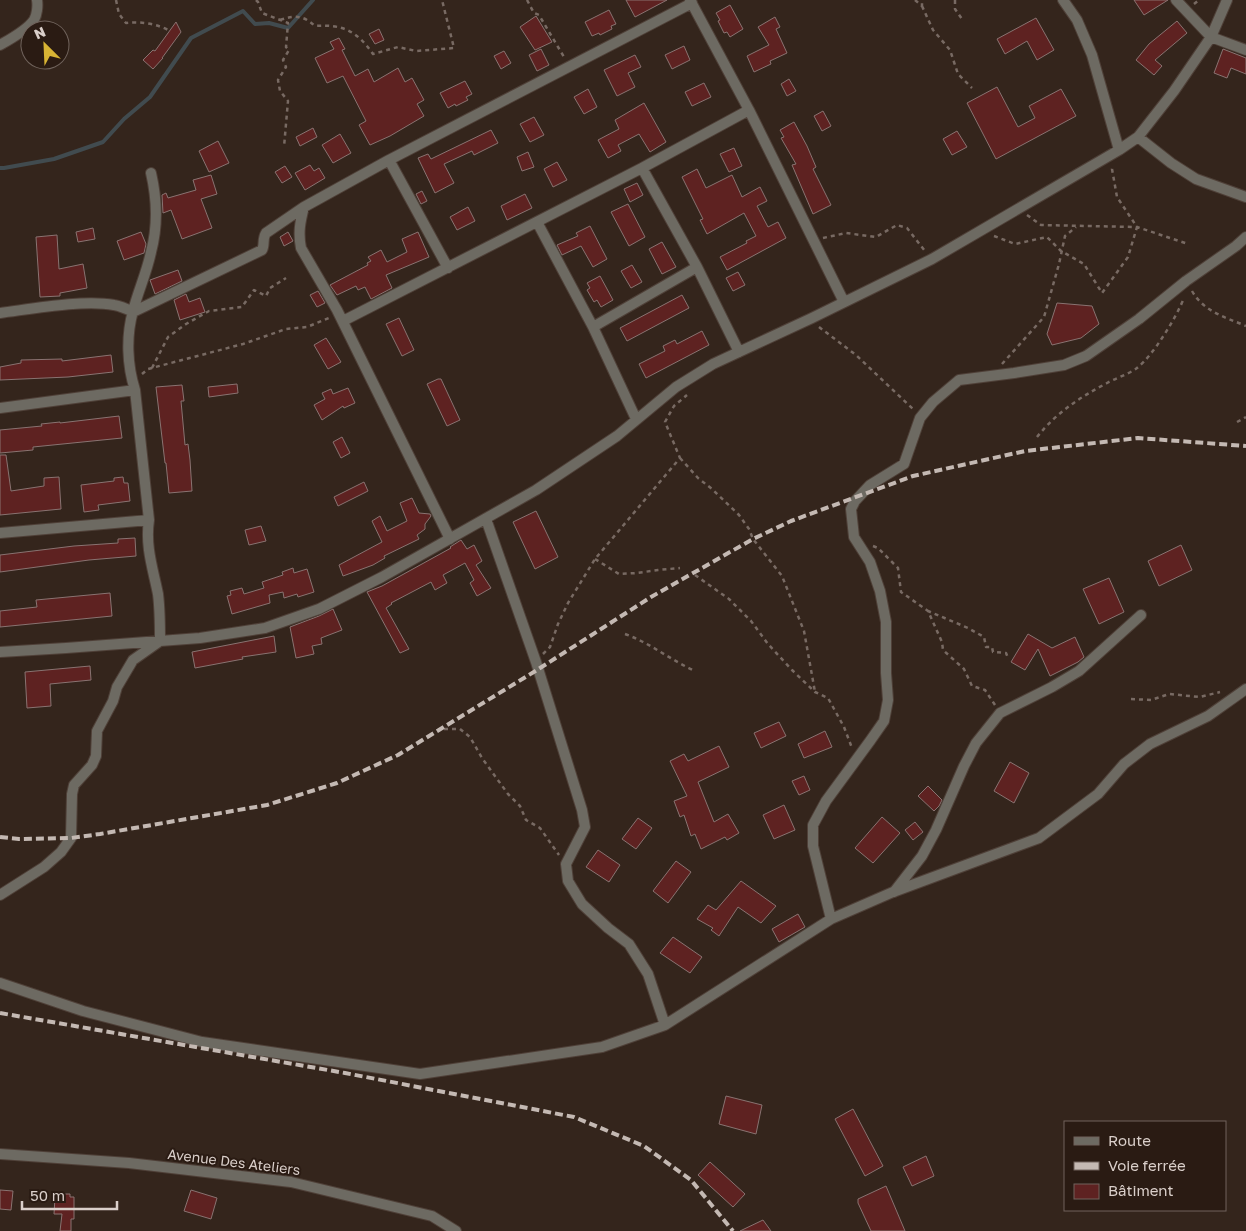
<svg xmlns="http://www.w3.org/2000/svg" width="1246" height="1231" font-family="'Golos Text',sans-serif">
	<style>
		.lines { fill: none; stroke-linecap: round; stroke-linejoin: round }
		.stream { stroke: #414b4f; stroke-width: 4 }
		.building { fill: #5e2221; stroke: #897371 }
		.minor-casing { stroke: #4f4038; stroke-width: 12 }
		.path { stroke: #786a63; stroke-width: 2.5; stroke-dasharray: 4 4; stroke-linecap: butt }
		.minor { stroke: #6d6a62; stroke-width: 10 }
		.rail { stroke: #c4b9b3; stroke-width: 4; stroke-dasharray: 8 4; stroke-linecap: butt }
		.labels { text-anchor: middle; stroke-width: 4; stroke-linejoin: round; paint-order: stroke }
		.street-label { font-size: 14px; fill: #dacfca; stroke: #2a1b13 }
	</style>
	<rect width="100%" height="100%" fill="#34251c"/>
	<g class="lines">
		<path class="stream" d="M0,168H4L54,159L103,142L124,119L150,97L191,38L243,11L255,24L269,23L288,28L313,0"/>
	</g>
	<path class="building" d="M626,0H667L635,17Z
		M1134,0H1168L1144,15Z
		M730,5L743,29L730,37L727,32L724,33L718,21L720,20L716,13Z
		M609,10L616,24L611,26L612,29L600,35L599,33L592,36L585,22Z
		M536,16L552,42L535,50L520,27Z
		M775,17L780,27L776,29L787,53L770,61L771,64L754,72L747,56L769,45L758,27Z
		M1036,18L1054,50L1037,60L1027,41L1005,54L997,39Z
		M1177,21L1187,33L1155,60L1162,66L1154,75L1136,60L1149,44Z
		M176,22L181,32L162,58H163L153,69L143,60L153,50L155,51Z
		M379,29L384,40L375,44L369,34Z
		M339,38L345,49L342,50L355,76L368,69L374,82L398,68L405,82L412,78L424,100L417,104L424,116L390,136L370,145L359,125L366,121L343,76L327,83L315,58L334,49L330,42Z
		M684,46L690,60L672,69L665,55Z
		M541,49L549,65L537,71L529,55Z
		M1223,49L1246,58V74L1231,68L1227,78L1214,73Z
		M504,51L511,63L501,69L494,56Z
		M635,55L641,67L628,73L635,87L617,96L604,70Z
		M789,79L796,91L787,96L781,84Z
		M465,81L472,94L466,97L468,100L456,106L455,104L448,108L440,93Z
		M704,83L711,97L692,106L685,92Z
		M997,87L1018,127L1035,118L1029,106L1061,89L1076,116L996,159L967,103Z
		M588,89L597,107L584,114L574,97Z
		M644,103L666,142L650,152L639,134L618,145L621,151L608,158L598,140L619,129L615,120Z
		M823,111L831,126L822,131L814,116Z
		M534,117L544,135L530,142L520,124Z
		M794,122L807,146L816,167L813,169L831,205L813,214L792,165L796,164L781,138L784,137L780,130Z
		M313,128L317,137L300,146L296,137Z
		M491,130L498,143L474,155L472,151L444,164L454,183L435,193L418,158L428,154L431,159Z
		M957,131L967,147L952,155L943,139Z
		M340,134L351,153L333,163L322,145Z
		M218,141L229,163L209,172L199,151Z
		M734,148L742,166L729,172L720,154Z
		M528,152L534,167L522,171L517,157Z
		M557,162L567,180L553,187L544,169Z
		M310,165L314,171L319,168L325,178L305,190L295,173Z
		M285,166L292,177L282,183L275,172Z
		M697,169L706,188L732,175L742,197L760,187L767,201L757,206L768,227L778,222L786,238L727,270L720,257L747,243L746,241L756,236L744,213L707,234L700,220L703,219L682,177Z
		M211,175L217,194L201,199L212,228L182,239L171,210L163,213L162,195L166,193L168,198L196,190L193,180Z
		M637,183L643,195L630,202L624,189Z
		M422,191L427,201L421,204L416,194Z
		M525,194L532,208L507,220L501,206Z
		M628,204L645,237L629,246L611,212Z
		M468,207L475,221L457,230L450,217Z
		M590,226L607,259L593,267L581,246L562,255L557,245L578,236L576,233Z
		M93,228L95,239L78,242L76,232Z
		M141,232L146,244L144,253L124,260L117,241Z
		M288,232L293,241L284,246L280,237Z
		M418,232L429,257L386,275L392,288L371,299L365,287L358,290L356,286L337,295L330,285L368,265L367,263L371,261L368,257L381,250L387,262L407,252L402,239Z
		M57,235L59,269L83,264L87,288L60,293V296L40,297L36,237Z
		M662,242L676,267L662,274L649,249Z
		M632,265L642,282L631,288L621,271Z
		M178,270L182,281L155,294L150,280Z
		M738,272L745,285L733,291L726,278Z
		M600,276L613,300L601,307L597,300L594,302L587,290L590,288L587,283Z
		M318,291L325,303L317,307L310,295Z
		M186,294L189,302L200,298L205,312L180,320L174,300Z
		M682,295L689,308L627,341L620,328Z
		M1057,303L1092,306L1099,324L1081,338L1052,345L1047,334Z
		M399,318L414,350L402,356L386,324Z
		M702,331L709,345L646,378L639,364L665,351L663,346L675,340L677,344Z
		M326,338L341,362L328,369L314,345Z
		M111,355L113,372L68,377L0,380V367L21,363V360L62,359V361Z
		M438,379H441L460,420L447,426L427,384Z
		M237,384L238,393L209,397L208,387Z
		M182,385L184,401H181L185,445L188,444L190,460L192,491L169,493L166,463H165L156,387Z
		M348,388L355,403L344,408L343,406L322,420L314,405L325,399L322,393L331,389L333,394Z
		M119,416L122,438L33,447V450L0,453V430L42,426L41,424L60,422V423Z
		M342,437L350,453L341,458L333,442Z
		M0,455H6L11,491L44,486V478L59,477L61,509L0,515Z
		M123,477L124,483H128L130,501L98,505L99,510L84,512L81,485L114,481V478Z
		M364,482L368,491L338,506L334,497Z
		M412,498L419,513L430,514L431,516L425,524V529L417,535L419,539L384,556L385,558L373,565L343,576L339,565L382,542L372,521L380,516L387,531L407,521L400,503Z
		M536,511L558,557L535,569L513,522Z
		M261,526L266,541L249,545L245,530Z
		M135,538L136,556L89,560L0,572V555L74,546L118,543V539Z
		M461,540L467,549L474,545L482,561L476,565L491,588L477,596L470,583L474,580L465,563L443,575L447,583L435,590L431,582L391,603L392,604L386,608L409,649L400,653L367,592L382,586L451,548L450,547Z
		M1181,545L1192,570L1159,586L1148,561Z
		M293,568L294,573L307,569L314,592L298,597L297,594L284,598L283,592L269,595L270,603L232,614L227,596L231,595L230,591L242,588L244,594L264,588L262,582L283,575L282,572Z
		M1109,578L1124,612L1099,624L1083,589Z
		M110,593L112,616L0,627V611L37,607L36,600Z
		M333,609L342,630L321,638L322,644L312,646L314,654L296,658L290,627L319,616Z
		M1028,634L1052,648L1075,637L1084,657L1078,662L1050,676L1038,649L1025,670L1011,662Z
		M274,636L276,652L242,657L243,659L195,668L192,652Z
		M90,666L91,680L50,684L51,706L27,708L25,672Z
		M779,722L786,736L761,748L754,733Z
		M825,731L832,747L804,758L798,744Z
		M719,746L729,767L698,782L714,822L728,814L739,833L727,840L725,837L701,849L695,834L691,836L684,815L680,817L674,801L687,796L670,761L684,754L688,761Z
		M1010,762L1029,773L1014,803L994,791Z
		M804,776L810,790L799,795L792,781Z
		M928,786L942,800L939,806L934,811L918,796Z
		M784,805L795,830L774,839L763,815Z
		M882,817L900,833L873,863L855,848Z
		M638,818L652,828L636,849L622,839Z
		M915,822L923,832L913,840L905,830Z
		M598,850L620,865L609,882L586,867Z
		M676,861L691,872L668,903L653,891Z
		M741,881L776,906L761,923L738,907L719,936L711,930L713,928L697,919L708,905L716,910Z
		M798,914L805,927L779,942L772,929Z
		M673,937L702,957L690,973L660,953Z
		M726,1096L762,1105L756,1134L719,1124Z
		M853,1109L883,1166L865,1176L835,1119Z
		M926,1156L934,1176L912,1186L903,1167Z
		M710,1162L745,1194L733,1207L698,1175Z
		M886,1186L905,1231H871L858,1203V1199Z
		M0,1190L13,1191L11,1210L0,1209Z
		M191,1190L217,1198L211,1219L184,1211Z
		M63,1194H70V1197H74V1219H71V1231H60L62,1214H54L55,1197H63Z
		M763,1220L771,1231H740Z"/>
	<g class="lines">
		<g class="minor-casing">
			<path id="minor" d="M690,0L749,110L844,302
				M1063,0L1077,20L1092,55L1119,150
				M1176,0L1211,37L1246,50
				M0,45C9,40 28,29 34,20C37,15 38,6 37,0
				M1138,137L1171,163L1196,179L1246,197
				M389,160L448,268
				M642,168L697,267L739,352
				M304,207C300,222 298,233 301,248L337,310L450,539
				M537,222L593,327L636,419
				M0,313C31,309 84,299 114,305C120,306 127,309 133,312L262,250C265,245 262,239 266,233L304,207L389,160L692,3
				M343,321L642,168L749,110
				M593,327L697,267
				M0,408L135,390
				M486,519L536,662L582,810L585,827L566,864L568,881L582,904L608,928L629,944L648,974L665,1025
				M0,533L149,520
				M0,652L66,648L200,638L265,628L319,609L382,577L536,490L617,436L676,387L713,364L812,318L932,259L1119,150L1138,137L1174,91L1211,37L1227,0
				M894,892L922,856L936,830L964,766L976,743L1000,713L1052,687L1079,671L1141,615
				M0,895L44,867L61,852L71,838L72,794L74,785L92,765L96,756L97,731L113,701L117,687L133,660L160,641C160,626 160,610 158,594C153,569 145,546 149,520L135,390C127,365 126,336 133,311C138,291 147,272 151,252C158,226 157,199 151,173
				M831,919L813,846V825L826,801L870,741L884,721L888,700L886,673V622L880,591L870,562L854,537L851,509L855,501L870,485L904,464L920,418L933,402L959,380L1014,373L1064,365L1086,356L1139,319L1186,281L1236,246L1246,237
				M0,983L83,1011L202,1042L420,1074L602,1047L665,1025L831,919L893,892L1039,838L1098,794L1124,764L1150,744L1208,716L1246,689
				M0,1154L129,1163L291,1182L432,1216L456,1231"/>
		</g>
		<path class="path" d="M116,0L119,14L126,23C140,21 158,24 170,31
			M256,0L258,2L262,13L288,23L286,47L289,50L283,60L286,67L278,80L280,91L288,101L284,147
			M527,0L534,13L539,15L564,57
			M915,0L922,6V0
			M955,0V9L962,19
			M1194,4L1199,0
			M922,6L933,30L950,50L958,74L972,88
			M280,20C295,15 303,15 315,26C343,24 357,31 373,54L398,47L416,51L454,48L442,0
			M1027,215L1041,225L1137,227L1188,244
			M994,236L1015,244L1047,237L1061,251L1084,264L1102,293L1128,257L1137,227L1117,197L1112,169L1113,166
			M823,238L846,233L876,237L897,225L907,228L925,251
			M1192,291C1204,312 1225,317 1246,326
			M819,327L856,355L913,409
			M1002,364L1044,317L1059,264L1065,236L1076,227
			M152,368L168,337L186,324L209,311L242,307L254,290L266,296L270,288L286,278
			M142,374L148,369L243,344L286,329L307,327L329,318
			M1237,422L1246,417
			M1037,437C1057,412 1079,398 1107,383C1116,378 1129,374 1137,368C1153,356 1177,316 1184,298
			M680,458L698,478L712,489L739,515L749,529L753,539L782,576L804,631L815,692
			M873,546L878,548L898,568L901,592L928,611
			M595,559L619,574L637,573L658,570L680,568
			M695,575L729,599L751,621L768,644L792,670L815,692L828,698L844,727L852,748
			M625,634C650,643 669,659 693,670
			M543,654L550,647L558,624L568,603L595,559L680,458L665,422L674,406L687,395
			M1131,699L1151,700L1169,694L1200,697L1220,692
			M995,705L985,690L972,686L964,669L943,650L942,642L928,611L968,628L984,637L986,647H992L993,652L1006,653L1008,658
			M444,729H460L470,737L482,758L508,794L520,806L526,820L540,828L559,855"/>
		<use href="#minor" class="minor"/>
		<path class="rail" d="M0,837L19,839L71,838L100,834L267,805L337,783L398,755L537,670L651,597L753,539L791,521L913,476L1025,451L1138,438L1246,446
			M0,1013L345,1073L574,1117L644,1146L691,1180L733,1231"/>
	</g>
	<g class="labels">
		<g class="street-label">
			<text transform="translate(234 1162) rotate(7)" y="5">Avenue Des Ateliers</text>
		</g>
	</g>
	<rect x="1064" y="1121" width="162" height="90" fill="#2a1b13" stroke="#70635c"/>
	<rect x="1074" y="1137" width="25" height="8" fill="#6d6a62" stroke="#70635c"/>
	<text x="1108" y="1146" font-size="15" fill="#dacfca">Route</text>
	<rect x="1074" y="1162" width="25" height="8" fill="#c4b9b3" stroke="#70635c"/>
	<text x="1108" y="1171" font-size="15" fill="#dacfca">Voie ferrée</text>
	<rect x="1074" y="1184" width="25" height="15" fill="#5e2221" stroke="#70635c"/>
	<text x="1108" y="1196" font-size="15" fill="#dacfca">Bâtiment</text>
	<g transform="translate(45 45) rotate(336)"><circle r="24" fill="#2a1b13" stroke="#70635c"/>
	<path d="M0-4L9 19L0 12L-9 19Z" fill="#d8b434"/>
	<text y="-8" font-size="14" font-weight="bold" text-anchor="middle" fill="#dacfca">N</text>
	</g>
	<path d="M22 1201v8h95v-8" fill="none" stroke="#dacfca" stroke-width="2.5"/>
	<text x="30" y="1201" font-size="15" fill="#dacfca" stroke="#2a1b13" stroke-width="4" paint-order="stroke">50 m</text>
</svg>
